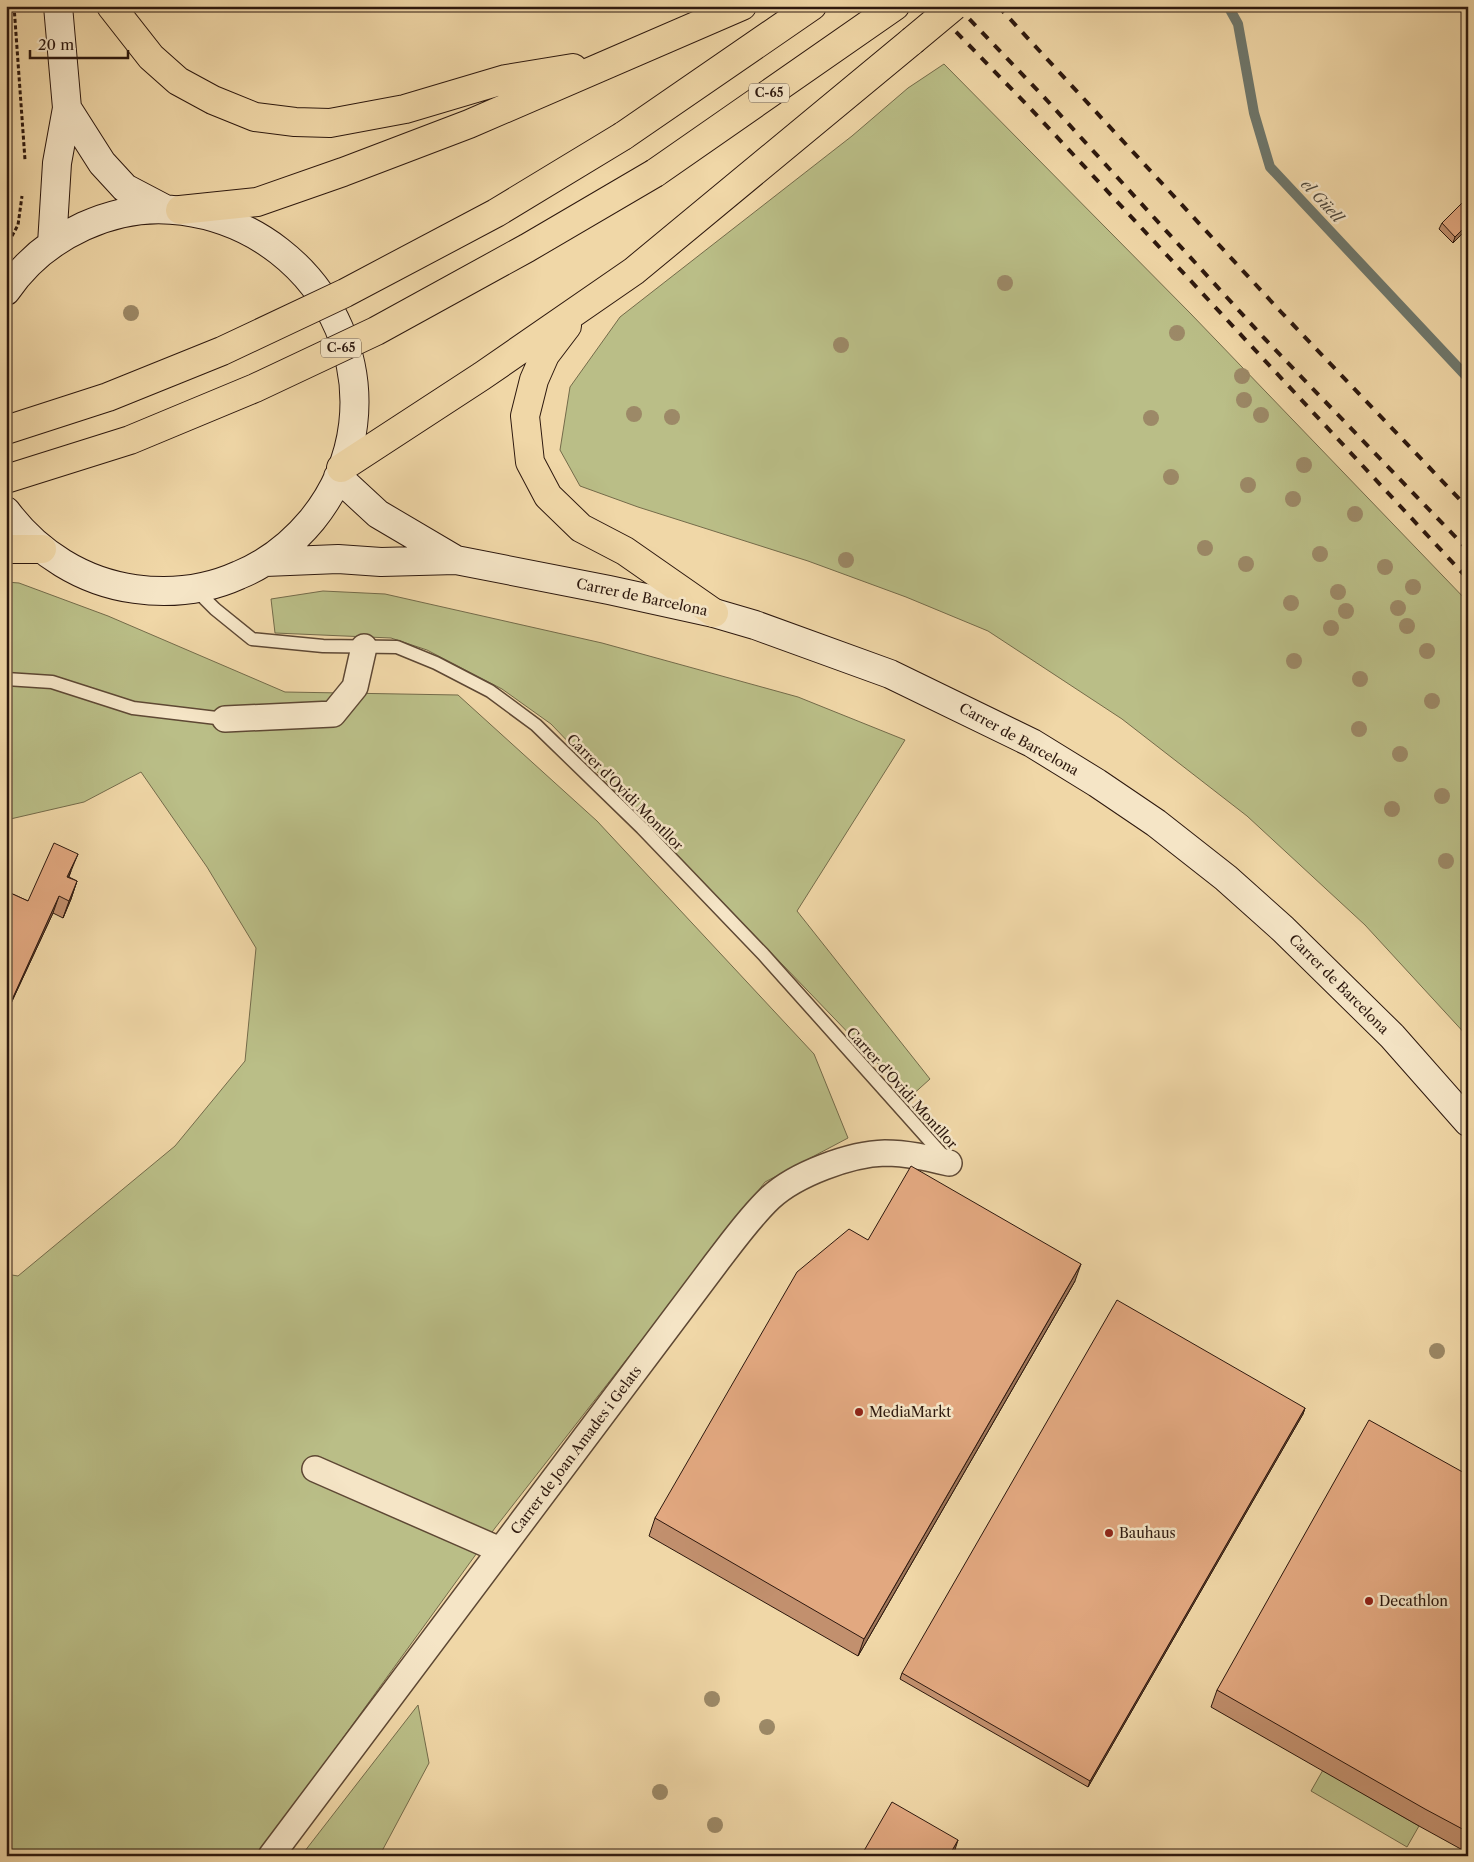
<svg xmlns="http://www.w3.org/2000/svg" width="1474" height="1862" font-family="'Libre Caslon Text',serif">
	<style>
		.green { fill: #babe87; stroke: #746b4a }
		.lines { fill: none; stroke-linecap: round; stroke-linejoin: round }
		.stream { stroke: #6f786d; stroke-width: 10 }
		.lane-casing { stroke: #5e4834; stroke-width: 15 }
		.street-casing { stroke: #5e4834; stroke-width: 28 }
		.secondary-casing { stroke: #2d180e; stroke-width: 30 }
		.highway-casing { stroke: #2d180e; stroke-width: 30 }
		.path { stroke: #2d180e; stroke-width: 3; stroke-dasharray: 4 2.5; stroke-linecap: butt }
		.lane { stroke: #f5e5c6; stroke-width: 12 }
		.street { stroke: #f5e5c6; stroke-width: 25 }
		.secondary { stroke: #f5e5c6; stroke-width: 28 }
		.highway { stroke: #f0d7a7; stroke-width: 28 }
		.rail { stroke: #2d180e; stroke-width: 4; stroke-dasharray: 9 9; stroke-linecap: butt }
		.highway-bridge-casing { stroke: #2d180e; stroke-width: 30; stroke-linecap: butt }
		.highway-bridge { stroke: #f0d7a7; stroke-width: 28 }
		.tree { fill: #9c8967 }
		.wall { fill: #c2906e; stroke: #2d180e }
		.shaded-wall { fill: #9e765a; stroke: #2d180e }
		.building { fill: #e2a880; stroke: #2d180e }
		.poi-dot { fill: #8f2418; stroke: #f5e5c6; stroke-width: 2 }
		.labels { text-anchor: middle; stroke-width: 5; stroke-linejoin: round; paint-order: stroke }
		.shield { fill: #f5e5c6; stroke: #695645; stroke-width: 1 }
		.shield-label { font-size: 12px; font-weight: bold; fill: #2d180e }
		.street-label { font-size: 14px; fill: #2d180e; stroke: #f5e5c6 }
		.poi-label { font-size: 14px; fill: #2d180e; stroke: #f5e5c6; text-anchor: start }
		.water-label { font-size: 15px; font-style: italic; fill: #4e483e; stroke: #f5e5c6 }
	</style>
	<rect width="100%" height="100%" fill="#f0d7a7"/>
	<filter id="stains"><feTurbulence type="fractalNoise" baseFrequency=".004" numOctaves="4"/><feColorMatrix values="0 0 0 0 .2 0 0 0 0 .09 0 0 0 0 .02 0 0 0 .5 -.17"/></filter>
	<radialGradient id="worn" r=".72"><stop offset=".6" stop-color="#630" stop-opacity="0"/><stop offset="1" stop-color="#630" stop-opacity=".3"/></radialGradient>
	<path class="green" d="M944,64L1191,314L1468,602V1037L1365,925L1247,816L1122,719L988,631L906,597L808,561L638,507L580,486L560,450L570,387L620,317L852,136L908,88Z
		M6,582L19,583L108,616L285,692L458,695L597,821L814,1054L848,1138L765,1182L495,1528L298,1800L255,1856H6V1274L18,1276L175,1146L245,1061L256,948L207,867L141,772L84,802L6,820Z
		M323,591L385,594L602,643L798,697L905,740L797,911L930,1079L910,1097L551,724L502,689L427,650L391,638L275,633L271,599Z
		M418,1705L429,1763L382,1851L389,1856H301Z
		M1323,1770L1419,1826L1407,1847L1311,1791Z"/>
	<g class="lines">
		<path class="stream" d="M1228,6L1238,24L1254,113L1270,167L1468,378"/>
		<g class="lane-casing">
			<path id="lane" d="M195,589L215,609L252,639L323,646L397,647L436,663L490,691L536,725L642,828L763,954L946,1159
				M6,679L52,682L133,708L225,719"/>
		</g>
		<g class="street-casing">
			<path id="street" d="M225,719L333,714L355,687L364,647
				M315,1469L500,1550
				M271,1856L716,1263C733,1241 750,1217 770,1198C796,1174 850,1154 885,1153C907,1153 928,1158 949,1163"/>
		</g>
		<g class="secondary-casing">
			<path id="secondary" d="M67,108L102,163L125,188L165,209
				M52,244L57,163L67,108L58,6
				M6,291C44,235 116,201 183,211C331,231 408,401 312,520C292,544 268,563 239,575C206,590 171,594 135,589C83,582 37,553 6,511
				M338,477L378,514L456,560
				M265,562L338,559L381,562L456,560L609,590L714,613L755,625L890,674L1032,743L1097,783L1156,823L1226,878L1283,929L1392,1036L1468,1122"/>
		</g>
		<g class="highway-casing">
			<path id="highway" d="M111,6L151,57L178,81L213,100L255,117L295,122L330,123L405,109L506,79L573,68
				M623,136L812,6
				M655,173L895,6
				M180,210L257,202L343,172L469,124L742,6
				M567,326L545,355L534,380L525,416L530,462L548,496L581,528L625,551L714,613
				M341,468L482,376L634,271L912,41
				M6,549H42"/>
		</g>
		<path class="path" d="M14,6L25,160
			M12,236L18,225L22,196"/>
		<use href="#lane" class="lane"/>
		<use href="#street" class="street"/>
		<use href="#secondary" class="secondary"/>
		<use href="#highway" class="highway"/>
		<path class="rail" d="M931,6L1030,108L1468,579
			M957,6L1043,96L1264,338L1468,550
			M998,6L1281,312L1468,508"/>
		<g class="highway-bridge-casing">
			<path id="highway-bridge" d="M912,41L954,6
				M6,430L108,397L222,351L345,293L496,213L623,136
				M6,479L130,440L255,388L376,331L527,248L655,173"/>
		</g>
		<use href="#highway-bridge" class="highway-bridge"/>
	</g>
	<g class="tree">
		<circle cx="1005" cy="283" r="8"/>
		<circle cx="131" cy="313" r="8"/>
		<circle cx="1177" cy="333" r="8"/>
		<circle cx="841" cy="345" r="8"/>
		<circle cx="1242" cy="376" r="8"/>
		<circle cx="1244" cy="400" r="8"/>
		<circle cx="634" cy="414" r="8"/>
		<circle cx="1261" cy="415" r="8"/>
		<circle cx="672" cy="417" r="8"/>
		<circle cx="1151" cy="418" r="8"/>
		<circle cx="1304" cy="465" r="8"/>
		<circle cx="1171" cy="477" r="8"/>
		<circle cx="1248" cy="485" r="8"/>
		<circle cx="1293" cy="499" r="8"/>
		<circle cx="1355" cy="514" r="8"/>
		<circle cx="1205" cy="548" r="8"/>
		<circle cx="1320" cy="554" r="8"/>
		<circle cx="846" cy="560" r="8"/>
		<circle cx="1246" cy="564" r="8"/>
		<circle cx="1385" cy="567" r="8"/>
		<circle cx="1413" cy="587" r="8"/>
		<circle cx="1338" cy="592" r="8"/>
		<circle cx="1291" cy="603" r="8"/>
		<circle cx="1398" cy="608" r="8"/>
		<circle cx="1346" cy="611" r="8"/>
		<circle cx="1407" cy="626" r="8"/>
		<circle cx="1331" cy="628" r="8"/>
		<circle cx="1427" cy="651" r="8"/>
		<circle cx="1294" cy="661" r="8"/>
		<circle cx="1360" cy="679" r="8"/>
		<circle cx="1432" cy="701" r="8"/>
		<circle cx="1359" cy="729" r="8"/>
		<circle cx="1400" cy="754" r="8"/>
		<circle cx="1442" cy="796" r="8"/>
		<circle cx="1392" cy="809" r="8"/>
		<circle cx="1446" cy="861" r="8"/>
		<circle cx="1437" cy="1351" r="8"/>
		<circle cx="712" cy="1699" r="8"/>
		<circle cx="767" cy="1727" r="8"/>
		<circle cx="660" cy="1792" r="8"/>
		<circle cx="715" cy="1825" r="8"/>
	</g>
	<path class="wall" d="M1468,201V228L1453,243L1439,229L1442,223Z
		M71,871L69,877L77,881L71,899L63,918L53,913L6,1014V891L28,901Z
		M868,1240L1075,1281L858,1656L649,1536L655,1518Z
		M1305,1408L1303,1414L1088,1787L900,1679L902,1673Z
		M1468,1475V1853L1419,1826L1211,1707L1217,1690Z"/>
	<path class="shaded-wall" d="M1468,224V228L1453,243L1455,237Z
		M78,854L71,871L61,894L67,877Z
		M77,881L71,899L63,918L69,901Z
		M59,896L53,913L6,1014L10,1004Z
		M1081,1264L1075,1281L858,1656L864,1639Z
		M1305,1408L1303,1414L1088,1787L1090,1781Z
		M958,1840L953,1856H949Z"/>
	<path class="building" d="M1466,199L1468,201V224L1455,237L1442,223Z
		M54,843L78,854L67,877L77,881L69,901L59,896L10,1004L6,1002V891L28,901Z
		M911,1166L1081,1264L864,1639L655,1518L797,1272L849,1229L868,1240Z
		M1117,1300L1305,1408L1090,1781L902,1673Z
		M1369,1420L1468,1475V1832L1425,1809L1217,1690Z
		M892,1802L958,1840L949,1856H861Z"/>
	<g class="poi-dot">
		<circle cx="859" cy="1412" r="5"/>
		<circle cx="1109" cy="1533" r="5"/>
		<circle cx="1369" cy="1601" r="5"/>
	</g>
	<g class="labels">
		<g class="shield">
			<rect x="749" y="83.5" width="40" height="19" rx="4"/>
			<rect x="321" y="338.5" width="40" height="19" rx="4"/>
		</g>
		<g class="shield-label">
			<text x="769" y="97">C-65</text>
			<text x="341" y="352">C-65</text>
		</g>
		<g class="street-label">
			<text transform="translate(642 597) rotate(12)" y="5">Carrer de Barcelona</text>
			<text transform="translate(1019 739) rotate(29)" y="5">Carrer de Barcelona</text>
			<text transform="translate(625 792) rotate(45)" y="5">Carrer d'Ovidi Montllor</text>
			<text transform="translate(1339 984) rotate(45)" y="5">Carrer de Barcelona</text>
			<text transform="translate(902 1088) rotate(48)" y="5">Carrer d'Ovidi Montllor</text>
			<text transform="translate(576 1450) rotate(-53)" y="5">Carrer de Joan Amades i Gelats</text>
		</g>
		<g class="poi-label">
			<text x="869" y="1417">MediaMarkt</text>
			<text x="1119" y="1538">Bauhaus</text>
			<text x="1379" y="1606">Decathlon</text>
		</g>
		<g class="water-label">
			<text transform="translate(1322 201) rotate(47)" y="5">el Güell</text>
		</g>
	</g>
	<rect width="1474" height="1862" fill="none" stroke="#f0d7a7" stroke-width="25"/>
	<rect x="8" y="8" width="1459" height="1847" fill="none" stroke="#2d180e" stroke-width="2.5"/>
	<rect x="12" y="12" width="1449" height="1837" fill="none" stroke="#2d180e"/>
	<path d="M30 50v8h98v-8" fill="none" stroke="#2d180e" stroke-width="2.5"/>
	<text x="38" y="50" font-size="15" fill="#2d180e" stroke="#f5e5c6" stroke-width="4" paint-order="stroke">20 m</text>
	<rect width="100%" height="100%" filter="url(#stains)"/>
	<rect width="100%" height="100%" fill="url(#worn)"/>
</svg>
